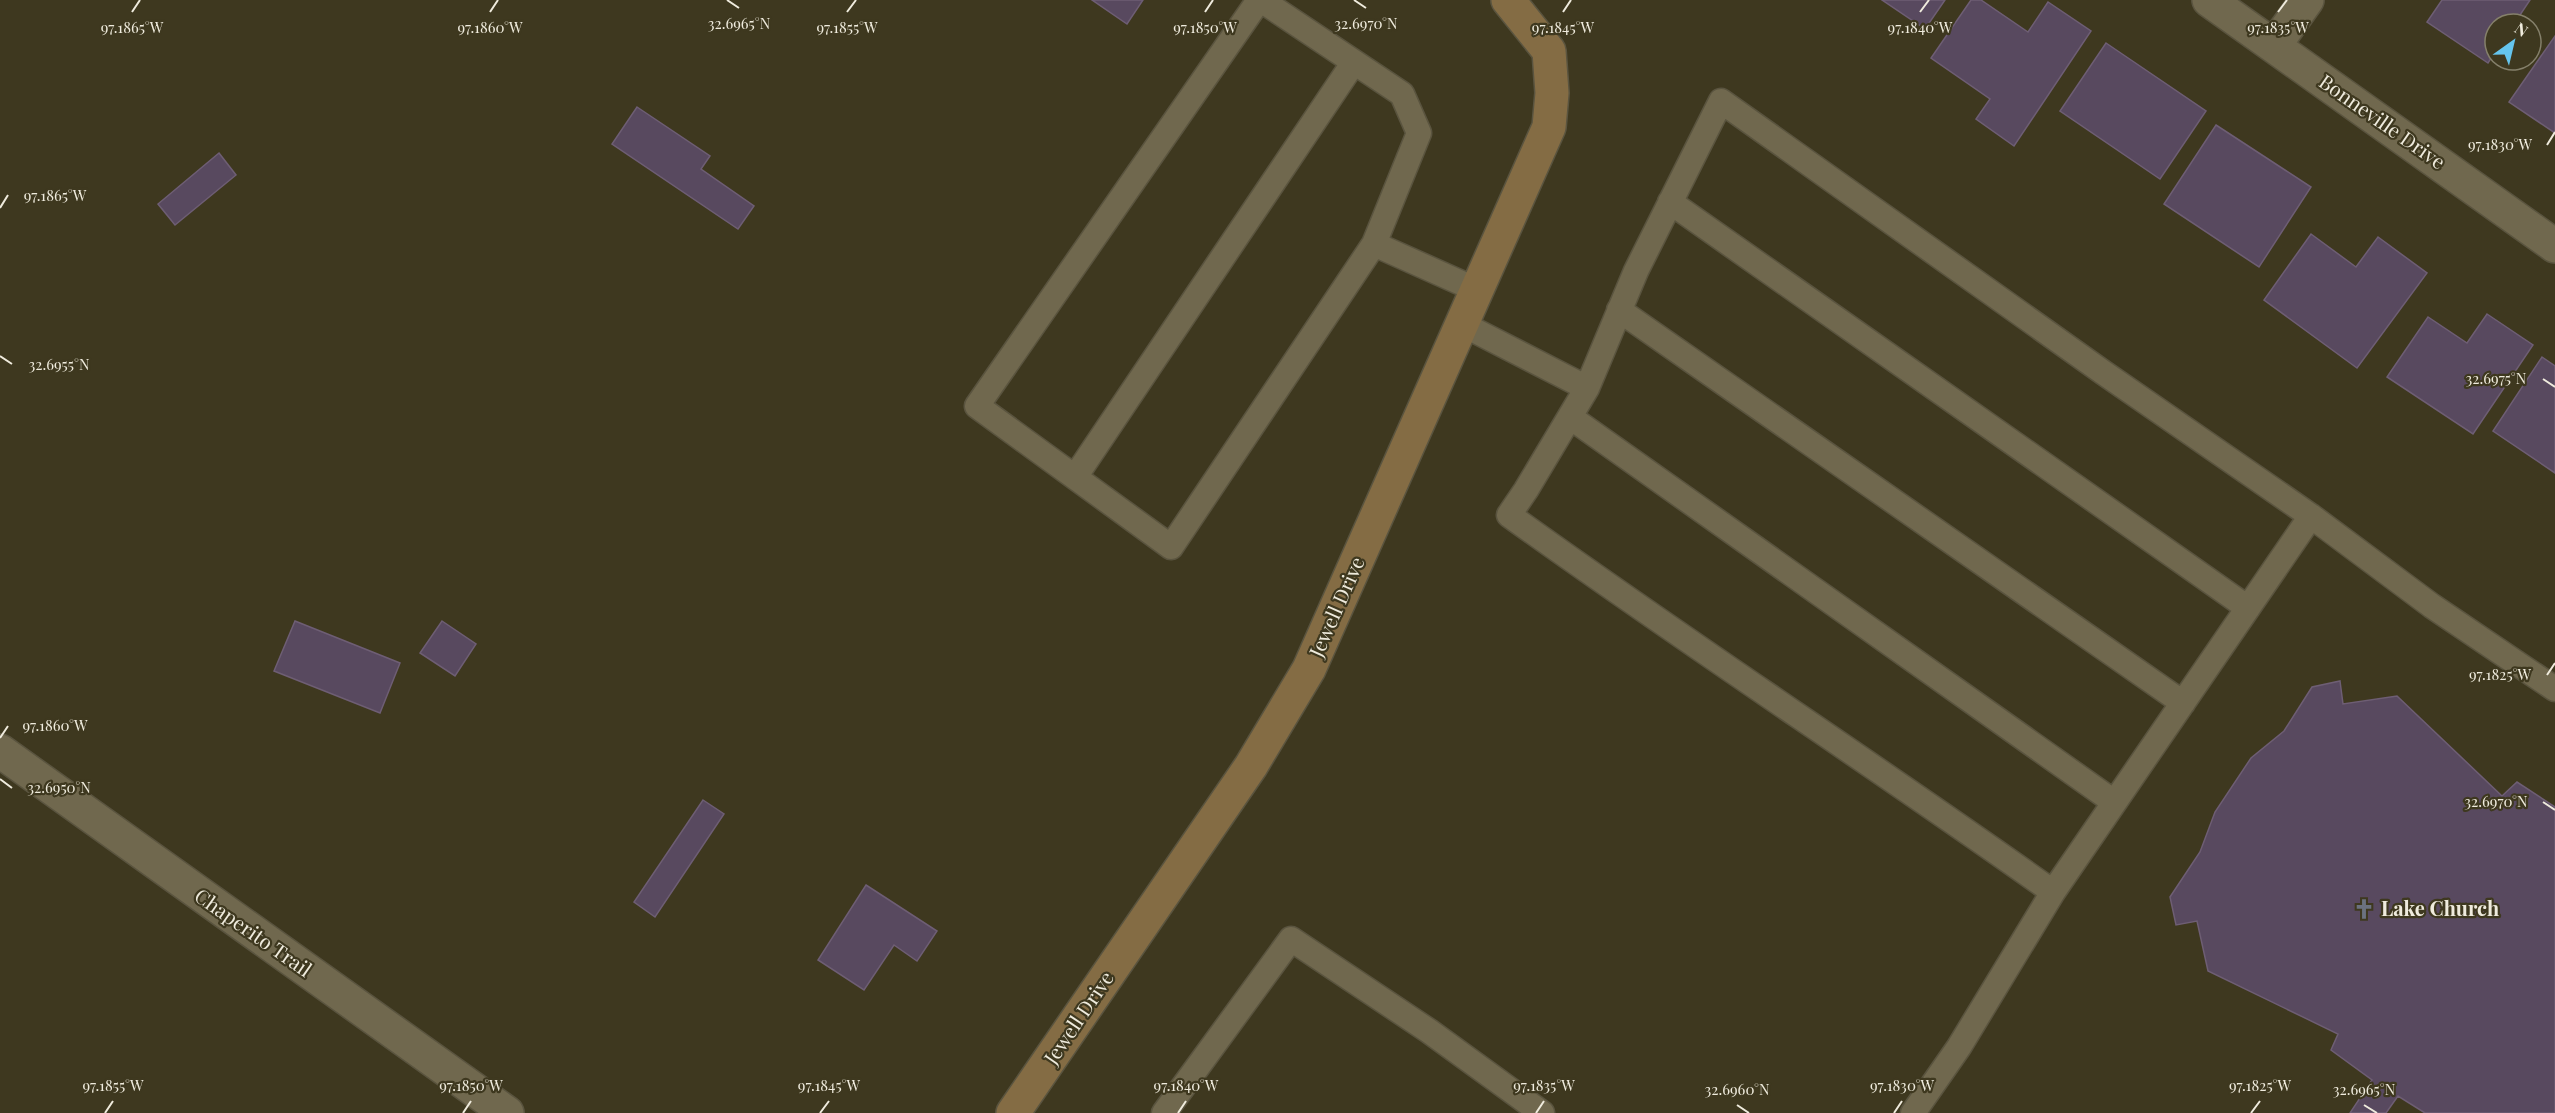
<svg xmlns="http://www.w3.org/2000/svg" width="2555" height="1113" font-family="'Playfair Display',serif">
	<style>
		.building { fill: #58495f; stroke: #6e5e74; stroke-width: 1.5 }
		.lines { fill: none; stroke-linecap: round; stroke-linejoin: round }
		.lane-casing { stroke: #5a543f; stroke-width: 27 }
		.street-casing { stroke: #5a543f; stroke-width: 36 }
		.secondary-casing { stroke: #5a543f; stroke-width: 36 }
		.lane { stroke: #70684e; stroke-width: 24 }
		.street { stroke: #70684e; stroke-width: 33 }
		.secondary { stroke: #846c44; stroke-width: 33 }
		.ticks { fill: none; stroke: #efebdd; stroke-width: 2 }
		.labels { text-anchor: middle; stroke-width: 4.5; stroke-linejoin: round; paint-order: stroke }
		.street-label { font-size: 20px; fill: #efebdd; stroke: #3e381f }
		.poi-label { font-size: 20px; font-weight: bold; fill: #efebdd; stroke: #3e381f; text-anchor: start }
		.ticks-label { font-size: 15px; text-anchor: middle; fill: #efebdd; stroke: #3e381f; stroke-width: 4.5; stroke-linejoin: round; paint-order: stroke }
	</style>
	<rect width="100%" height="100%" fill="#3e381f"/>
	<path class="building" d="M1092,0H1143L1127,24Z
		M1882,0H1945L1925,29Z
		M1971,0H1981L2028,32L2048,2L2091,31L2014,146L1976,119L1990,99L1931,58Z
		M2442,0H2530L2514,24H2495V52L2488,63L2427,22Z
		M2555,36V133L2509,102Z
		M2106,43L2206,111L2160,179L2060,111Z
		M637,107L710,156L701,169L754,206L738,229L612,144Z
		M2216,125L2311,187L2259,267L2164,204Z
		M219,153L236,175L175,225L158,204Z
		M2311,234L2356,267L2378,237L2427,273L2357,368L2264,300Z
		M2487,314L2533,345L2473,434L2387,377L2428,317L2467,343Z
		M2542,357L2555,366V473L2493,431Z
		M295,621L400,663L380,713L274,671Z
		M442,621L476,644L455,676L420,653Z
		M2340,681L2343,704L2397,696L2502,796L2517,782L2555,807V1113H2425L2398,1096L2386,1113H2350L2372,1080L2331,1050L2338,1034L2208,971L2197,921L2176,925L2170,897L2200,852L2215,812L2251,758L2284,731L2312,687Z
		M703,800L724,814L655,917L634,902Z
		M866,885L937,931L917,961L894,945L864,990L818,960Z"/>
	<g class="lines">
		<g class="lane-casing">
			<path id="lane" d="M1259,0L977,406L1171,547L1374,244L1419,133L1402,94L1261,0
				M1670,202L2248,608
				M1374,244L1477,290
				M1619,310L2183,703
				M1462,324L1587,388L1636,271L1721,101L2104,373L2311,516L2432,606L2555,689
				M1587,388L1526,490L1509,515C1688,644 1873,764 2053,892L1959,1047L1913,1113
				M1570,417L2114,802
				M1075,477L1354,62
				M2053,892L2311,516
				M1164,1113L1291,939L1429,1031L1542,1113"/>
		</g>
		<g class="street-casing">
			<path id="street" d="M2209,0L2555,246
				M2274,46L2307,0
				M0,751L507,1113"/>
		</g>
		<g class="secondary-casing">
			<path id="secondary" d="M1013,1113L1251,766L1309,669L1549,127L1552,93L1549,51L1508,0"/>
		</g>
		<use href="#lane" class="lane"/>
		<use href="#street" class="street"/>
		<use href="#secondary" class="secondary"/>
	</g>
	<path class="ticks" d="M727,0L739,8M1354,0L1366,8M132,12L140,0M490,12L498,0M847,12L856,0M1205,12L1213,0M1563,12L1571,0M1920,12L1929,0M2278,12L2287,0M2547,145L2555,132M0,208L8,195M0,356L12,364M2543,379L2555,387M2547,675L2555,663M0,738L8,726M0,779L12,788M2543,802L2555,810M1737,1105L1749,1113M2364,1105L2377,1113M105,1113L113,1101M463,1113L471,1101M820,1113L829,1101M1178,1113L1186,1101M1536,1113L1544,1101M1894,1113L1902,1101M2251,1113L2260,1101"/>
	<defs>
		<g id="church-bare" transform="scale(1.62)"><path d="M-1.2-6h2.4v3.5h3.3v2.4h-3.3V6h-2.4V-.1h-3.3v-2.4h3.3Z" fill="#6b7280" stroke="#3e381f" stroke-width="2.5" paint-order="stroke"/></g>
	</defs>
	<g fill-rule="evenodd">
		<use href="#church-bare" x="2364" y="909"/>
	</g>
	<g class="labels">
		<g class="street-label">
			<text transform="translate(2382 122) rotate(35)" y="7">Bonneville Drive</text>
			<text transform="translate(1337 607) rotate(-66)" y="7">Jewell Drive</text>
			<text transform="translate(253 933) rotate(35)" y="7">Chaperito Trail</text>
			<text transform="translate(1079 1018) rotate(-56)" y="7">Jewell Drive</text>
		</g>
		<g class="poi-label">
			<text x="2381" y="916">Lake Church</text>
		</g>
	</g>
	<g class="ticks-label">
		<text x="739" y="29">32.6965°N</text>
		<text x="1366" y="29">32.6970°N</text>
		<text x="847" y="33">97.1855°W</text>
		<text x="1920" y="33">97.1840°W</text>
		<text x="132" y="33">97.1865°W</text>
		<text x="490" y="33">97.1860°W</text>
		<text x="1205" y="33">97.1850°W</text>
		<text x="1563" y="33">97.1845°W</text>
		<text x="2278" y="33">97.1835°W</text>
		<text x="2500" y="150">97.1830°W</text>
		<text x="55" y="201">97.1865°W</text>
		<text x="59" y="370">32.6955°N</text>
		<text x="2496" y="384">32.6975°N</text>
		<text x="2500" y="680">97.1825°W</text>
		<text x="55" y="731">97.1860°W</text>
		<text x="59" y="793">32.6950°N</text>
		<text x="2496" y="807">32.6970°N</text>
		<text x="113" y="1091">97.1855°W</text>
		<text x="471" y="1091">97.1850°W</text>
		<text x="829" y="1091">97.1845°W</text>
		<text x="1186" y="1091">97.1840°W</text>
		<text x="1544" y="1091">97.1835°W</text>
		<text x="1902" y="1091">97.1830°W</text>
		<text x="2260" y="1091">97.1825°W</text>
		<text x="1737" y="1095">32.6960°N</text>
		<text x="2364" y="1095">32.6965°N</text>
	</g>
	<g transform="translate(2513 42) rotate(34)"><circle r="28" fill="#3e381f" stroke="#85806b" stroke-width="1.5"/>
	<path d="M0-4.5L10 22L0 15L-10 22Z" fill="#65c5ee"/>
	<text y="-9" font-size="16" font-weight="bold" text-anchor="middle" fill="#efebdd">N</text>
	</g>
</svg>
